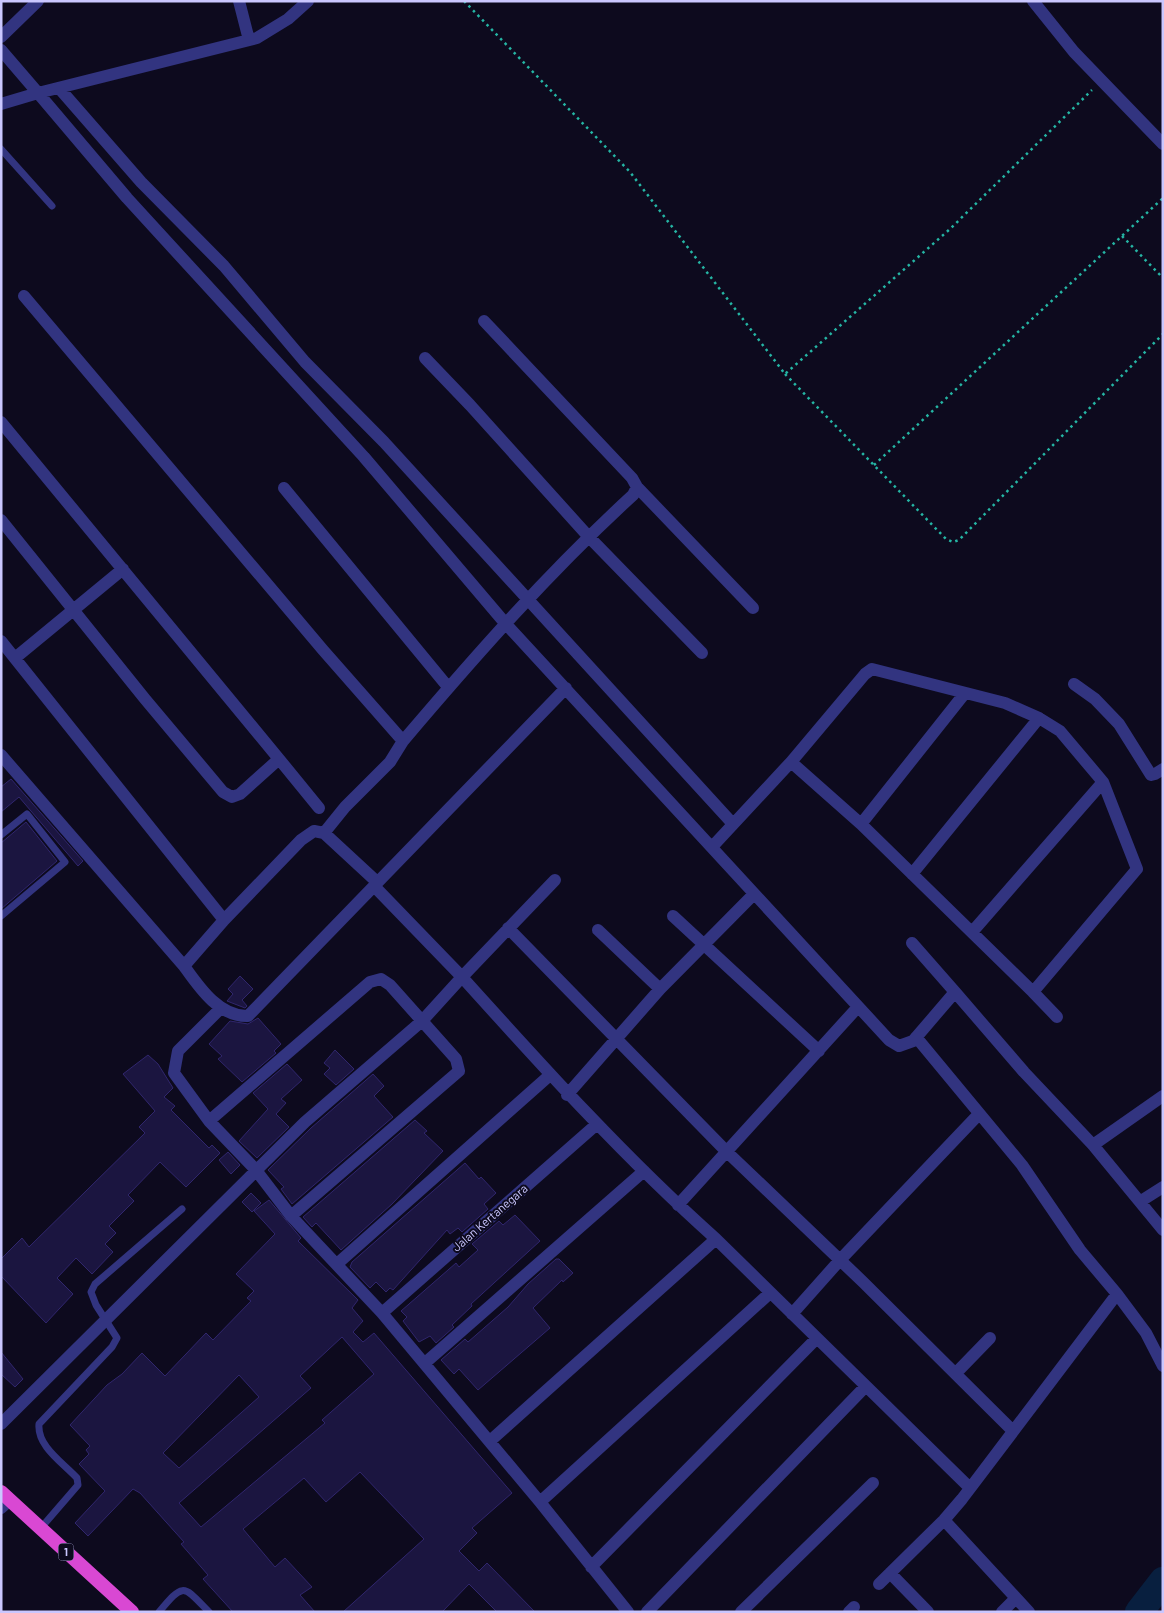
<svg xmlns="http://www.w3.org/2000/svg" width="1164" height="1613" font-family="Barlow,sans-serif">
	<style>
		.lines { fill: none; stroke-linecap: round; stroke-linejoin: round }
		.river { stroke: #081f3f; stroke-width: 28 }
		.building { fill: #1b1540; stroke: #30266d; fill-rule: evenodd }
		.path { stroke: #25b5a4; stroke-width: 2.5; stroke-dasharray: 2.5 4; stroke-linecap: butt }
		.service { stroke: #323480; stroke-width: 7 }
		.minor { stroke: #323480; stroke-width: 12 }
		.trunk { stroke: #d948d3; stroke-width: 14 }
		.labels { text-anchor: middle; stroke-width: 4; stroke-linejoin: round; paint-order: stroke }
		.shield { fill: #0d0a1e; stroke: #918ebc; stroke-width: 1 }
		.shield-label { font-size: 11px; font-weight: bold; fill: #cac7ff }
		.street-label { font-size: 12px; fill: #cac7ff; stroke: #0d0a1e }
	</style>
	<rect width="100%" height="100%" fill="#0d0a1e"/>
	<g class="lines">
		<path class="river" d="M1139,1612L1163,1581"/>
	</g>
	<path class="building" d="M11,779L83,861L78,866L19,797L1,812V787Z
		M26,822L57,861L1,909V843Z
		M240,976L253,989L242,1000L247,1006L245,1008L227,1001L233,994L228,989Z
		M258,1018L281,1044L274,1051L276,1053L242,1082L218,1059L222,1056L209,1044L230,1021L248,1024Z
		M335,1050L354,1069L336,1085L324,1074L330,1068L324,1063Z
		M148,1055L158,1064L173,1088L164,1097L175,1106L171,1110L209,1148L212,1145L220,1153L186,1187L160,1162L128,1195L134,1201L109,1226L116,1233L105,1244L113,1252L92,1274L76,1258L57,1278L73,1294L46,1323L1,1276V1259L22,1238L29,1247L145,1133L139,1127L155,1111L123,1074Z
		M287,1064L302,1080L281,1099L286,1103L276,1114L289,1127L257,1158L239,1141L268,1109L253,1093Z
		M373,1074L384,1086L374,1096L393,1117L292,1204L281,1189L284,1187L268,1170L311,1128Z
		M415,1120L427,1131L424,1133L443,1151L392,1204L341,1250L316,1223L312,1227L303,1217Z
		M228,1152L240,1165L231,1174L219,1160Z
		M465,1163L479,1179L481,1177L496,1193L484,1204L488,1209L462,1232L458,1228L450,1234L447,1230L393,1290L390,1288L386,1292L376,1282L370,1288L350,1267L352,1262Z
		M251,1193L261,1203L252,1212L242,1202Z
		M269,1200L301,1238L298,1241L358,1300L352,1308L363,1321L353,1332L363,1342L374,1333L512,1493L472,1528L477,1533L459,1551L479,1571L487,1563L535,1612H497L469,1584L442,1612H343L424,1539L360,1472L326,1502L304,1478L243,1529L275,1567L285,1558L312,1587L300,1595L315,1612H233L203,1579L208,1575L181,1544L184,1542L140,1493L133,1489L88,1536L75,1523L105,1491L79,1464L89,1454L86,1450L90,1446L70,1425L107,1385L122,1374L142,1353L165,1376L206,1333L213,1340L251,1301L247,1298L254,1291L236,1274L275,1234L254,1211ZM342,1337L374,1374L322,1420L325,1423L201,1527L179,1503L311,1388L300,1376ZM239,1375L259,1397L179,1468L163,1453Z
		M515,1215L540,1241L471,1304L472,1306L452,1325L454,1327L436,1343L430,1336L419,1342L403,1321L407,1317L401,1311L456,1263L459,1267L478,1250L472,1244L499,1221L503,1225Z
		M556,1259H559L573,1273L563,1282L562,1280L533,1308L550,1328L478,1390L459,1369L454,1374L441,1360L465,1339L468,1342L508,1307L528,1284Z
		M1,1352L23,1379L15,1387L1,1374Z"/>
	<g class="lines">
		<path class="path" d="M464,1L630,172L785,374L950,229L1092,90
			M1122,236L1163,278
			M785,374L946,539L953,542L959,540L1163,334
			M874,465L1163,198"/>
		<path class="service" d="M1,149L52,206
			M1,835L27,814L65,862L1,916
			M40,1529L78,1485L77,1478C62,1462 37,1446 39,1424L112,1347L117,1338L96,1305L91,1292L95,1284L182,1209
			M159,1612C184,1582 183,1585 209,1612"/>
		<path class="minor" d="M239,1L249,40
			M1033,1L1074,52L1163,144
			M1,37L38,1
			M1,50L38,93L257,38L288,19L308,1
			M59,88L141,182L224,266L305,362L384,442L733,824
			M1,104L38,93L127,198L364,457L505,623L889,1040L899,1046L913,1041L955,992L1024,1072L1093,1145L1163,1230
			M24,296L323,650L403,741
			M425,358L470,405L588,536L702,653
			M1,422L279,759L240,794L232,797L223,792L145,699L1,520
			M637,487L753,608
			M284,488L448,687
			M1,641L224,920
			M15,658L123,569
			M872,669L1005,703L1039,718L1060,731L1103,782L1137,869L1033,992L861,824L791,762L865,674Z
			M1074,684L1095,699L1119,724L1151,775L1155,774L1163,769
			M1,755L184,966
			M279,759L319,808
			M861,824L965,693
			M324,833L345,807L390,762L403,741C476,655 550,571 633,495L637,487L632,478L484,321
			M712,847L791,762
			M912,874L1039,718
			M377,882L324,833L314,831L301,840L224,920L184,966C199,987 219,1017 248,1016L566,688
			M374,886L462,977L555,880
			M673,916L819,1051
			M508,928L726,1151L863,1282L1013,1431
			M598,930L660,989
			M973,931L1103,782
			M912,943L955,992
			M1033,992L1057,1017
			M221,1008L178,1051L174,1073L209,1121L255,1169L291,1216L382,1313L540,1502L628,1612
			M916,1037L1022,1165L1080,1250L1117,1294L1146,1333L1163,1366
			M567,1095L660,989L754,894
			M209,1121L370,982L381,979L390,985L456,1059L459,1071L291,1216
			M1093,1145L1163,1096
			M1141,1201L1163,1187
			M678,1205L857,1008
			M337,1264L550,1075
			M382,1313L597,1124
			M792,1314L840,1260L979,1114
			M425,1363L644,1171
			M956,1373L990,1338
			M1,1424L305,1122L422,1021L462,977C544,1068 625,1158 716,1239L970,1488
			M490,1441L716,1239
			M540,1502L770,1293
			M1,1508L10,1500
			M944,1520L1029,1612
			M591,1567L816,1339
			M890,1573L928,1612
			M879,1584L944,1520L962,1499L1117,1294
			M647,1612L865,1387
			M741,1612L873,1483
			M849,1612L854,1607
			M1002,1612L1016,1598"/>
		<path class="trunk" d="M1,1492L132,1612"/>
	</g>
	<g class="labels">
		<rect class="shield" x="58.5" y="1543.5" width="15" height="17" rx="4"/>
		<g class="shield-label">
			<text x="66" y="1556">1</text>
		</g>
		<g class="street-label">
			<text transform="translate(490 1218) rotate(-41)" y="4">Jalan Kertanegara</text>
		</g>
	</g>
	<rect width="1164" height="1613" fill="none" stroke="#cac7ff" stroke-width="5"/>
</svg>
